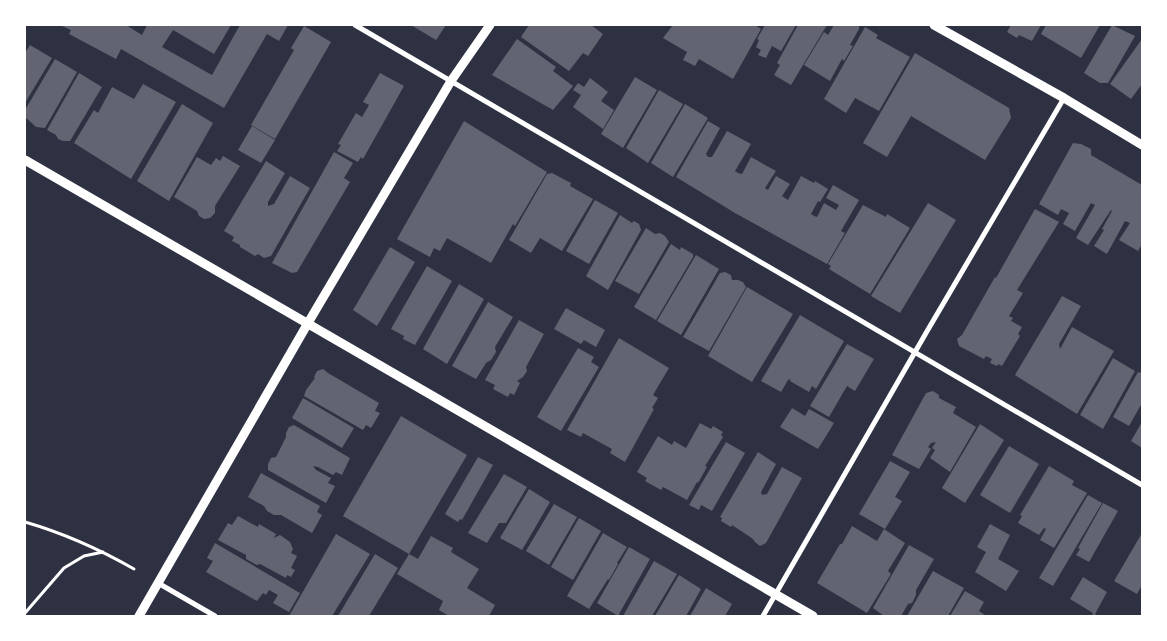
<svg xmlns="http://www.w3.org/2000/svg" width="1167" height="641" font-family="'PT Sans',sans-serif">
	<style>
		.building { fill: #626471 }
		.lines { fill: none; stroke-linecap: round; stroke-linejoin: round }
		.path { stroke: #fff; stroke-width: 3 }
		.minor { stroke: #fff; stroke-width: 5 }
		.tertiary { stroke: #fff; stroke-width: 9 }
	</style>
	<rect width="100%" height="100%" fill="#2d3142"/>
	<path class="building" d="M60,25H126L142,35L147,25H231L214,54L173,30L162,47L212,75L240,25H288L279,41L267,34L224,108L121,49L116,59L69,34L71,30Z
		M411,25H446L436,40Z
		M529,25H591L603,34L588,56L583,53L569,71L521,37Z
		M673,25H755L761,29L733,79L699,59L695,66L683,60L687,52L663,38Z
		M765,25H796L781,51L772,46L766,58L758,55L761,50L756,47L759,40L757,39Z
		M798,25H827L791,85L774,75L780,65L777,63Z
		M834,25H859V29L850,45L853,46L844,61L842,59L830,81L804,65L824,32L828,35Z
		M1011,25H1041L1032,41L1019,35L1017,38L1007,32Z
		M1046,25H1100L1081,58L1041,34Z
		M1112,25L1135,36L1108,83H1100L1084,73Z
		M304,26L331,42L275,139L251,125L294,50L291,48Z
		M865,27L878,35L876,38L910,57L879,111L855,98L846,113L824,99Z
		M517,39L556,67L553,71L573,86L553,110L492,75Z
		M1142,39V84L1131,99L1110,84Z
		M30,45L52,58L25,103V53Z
		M915,53L1009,108L1011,118L985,160L911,116L887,157L863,143Z
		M55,59L77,72L45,128L36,127L25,117V110Z
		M79,73L102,87L70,141H63L58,139L56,135L47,130Z
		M380,73L404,86L363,159L361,157L358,162L337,151L341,145L338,144L356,113L362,117L369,105L363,102Z
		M635,77L657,90L623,148L601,134Z
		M590,78L608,92L601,101L614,110L603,129L573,107L581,95L573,90L578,83L584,87Z
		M143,84L176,102L131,179L74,143L94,110L98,113L112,87L134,99Z
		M659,90L683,104L648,163L626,148Z
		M182,104L213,123L169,201L137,181Z
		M685,104L708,118L673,177L651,163Z
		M464,121L547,172L515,226L513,224L491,263L447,238L440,251L434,248L430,257L397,239Z
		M708,121L720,128L706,154L708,157H712L727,131L751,144L735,171L738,173L742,174L751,157L776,171L765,188L768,190L776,176L790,184L782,196L788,200L801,176L814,183L815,181L828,189L820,202L818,201L811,214L814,216L817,217L824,203L836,210L839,205L826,198L833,185L859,200L841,231L845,233L827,264L735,213L676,177Z
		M252,126L275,140L261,163L238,150Z
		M1073,143L1081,144L1091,149V155L1142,185V244L1138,251L1119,240L1130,223L1125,221L1107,254L1094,246L1104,230L1102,229L1112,211L1111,210L1088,245L1076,238L1095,205L1091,203L1075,231L1063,224L1069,213L1061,209L1058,215L1039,204Z
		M334,152L353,163L344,178L350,182L297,272L292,273L272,263Z
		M223,156L240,166L215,206V213L210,218L204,219L199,216L197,211L174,197L197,157L211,165L216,158L220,161Z
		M266,161L285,173L268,202V206L274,204L290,176L310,188L271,256L264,258L258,254L255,256L240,247V245L232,241L234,237L224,231Z
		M552,173L571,183L570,186L593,199L562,251L540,238L531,253L509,240L547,174Z
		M595,200L618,213L589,264L566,251Z
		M928,203L956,220L900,313L871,296Z
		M863,205L886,217L887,214L910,228L870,294L829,269L831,266L828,264Z
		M1035,209L1059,222L1017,290L1023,293L1009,316L1013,318L1011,321L1022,327L1018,334L1020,336L1002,366L998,364L997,366L990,363L992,359L986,356L984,359L959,346L957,339L962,335L995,277L996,278Z
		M620,215L632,223L634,221L639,224L641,230L608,290L586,276Z
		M646,228L655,234L660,233L665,236L669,242L639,294L615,281Z
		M671,244L680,250L681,247L693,254V257L656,320L634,307Z
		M390,247L415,262L377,326L353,310Z
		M696,255L719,269L681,335L657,321Z
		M427,266L452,281L415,345L403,339L404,336L391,329Z
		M725,272L731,275L732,280H738L743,282L746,287L709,351L683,337L720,273Z
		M459,284L484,299L447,364L423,349Z
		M747,287L793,314L752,382L708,356Z
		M1062,296L1081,306L1059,344L1060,349L1072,327L1114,351L1077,414L1015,375Z
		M488,302L513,317L495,347L496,352L491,360L486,363L476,379L452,366Z
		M566,308L605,330L596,347L584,340L581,344L554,329Z
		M800,315L844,341L816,389L812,386L809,392L790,381L791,379L788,380L781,392L761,381Z
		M519,320L544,334L526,367L527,371L523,377L517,381L520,383L514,395L510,393L508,397L493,389L495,385L485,380Z
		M619,338L669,368L653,395L658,398L652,408L654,409L625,462L610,453L612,449L583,433L581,437L567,430Z
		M847,344L874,359L855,391L847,386L829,417L810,406Z
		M578,348L594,357L591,362L599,367L561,431L537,417Z
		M1113,358L1135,371L1103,429L1080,415Z
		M323,369L328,373L379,403L375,411L380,413L371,428L366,425L363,430L304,396L306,390L315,378L314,377L317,371Z
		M1142,370V403L1129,426L1113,417L1138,372L1140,373Z
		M933,391L939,395V398L956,407L953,413L976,427L950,472L930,458L935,450L932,448L936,442L931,443L928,447L931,449L919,469L892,455L926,393Z
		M303,398L354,428L342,448L292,418Z
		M792,408L805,416L809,409L834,423L818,449L780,427Z
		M401,416L467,455L409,554L418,559L431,536L453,548L451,552L479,569L467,588L495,605L489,616H449L439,610L443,601L397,574L409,554L343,516Z
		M1142,422V448L1131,441Z
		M700,423L711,429L713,426L723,432L721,435L723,437L705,466L707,467L698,483L697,482L687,500L663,487L661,490L645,481L647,478L637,472L658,436L672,445L674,441L686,448Z
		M980,424L1004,440L965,503L942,488Z
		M294,425L350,458L342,475L336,472L333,475L318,467L313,466L316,470L331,478L328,483L335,486L326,503L268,470V464L271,458L276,457L286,437V433L289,427Z
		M726,442L745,453L712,511L701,505L699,510L689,505Z
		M1009,446L1039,464L1010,513L980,495Z
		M758,452L776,464L761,492L762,495L767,494L782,467L802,478L766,543L760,546L755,542L753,539L732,525L731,527L721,521L722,518L720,517Z
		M478,457L493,465L462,520L460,519L458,522L445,514Z
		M890,461L910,472L895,497L902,501L885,529L859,514Z
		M1049,466L1074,481L1072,485L1087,493L1054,548L1040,540L1046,529L1044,528L1039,535L1018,523L1022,516L1020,515Z
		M261,473L320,506L317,512L322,515L312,533L281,515H274L267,511L264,506L248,497Z
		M504,474L527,487L506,523H499L487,543L468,533Z
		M529,489L550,502L522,550L500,538Z
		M1088,495L1102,503L1053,586L1039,578Z
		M1103,503L1118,511L1089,562L1076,555L1080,549L1078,548Z
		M554,504L577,517L549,565L526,551Z
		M238,516L258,527L259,524L276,534L274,538L280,535L290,542L293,549L291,553L297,556L291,568L295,570L291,577L287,575L286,578L260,564L257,565L246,559V555L218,540L228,523L232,525Z
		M579,518L601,531L573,580L551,567Z
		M990,524L1010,535L998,559L1019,571L1006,591L975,572L986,552L977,547Z
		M852,526L877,541L884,529L905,543L888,571L891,574L867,613L817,583L840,544H842Z
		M603,533L627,547L617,563L618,564L609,580L608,579L589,609L567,596Z
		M1142,533V585L1137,594L1114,581Z
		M336,534L370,554L332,616H289Z
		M215,543L300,593L289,612L273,603L278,595L269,590L266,595L263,593L257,601L206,572L213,561L207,558Z
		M909,545L934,559L916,590V595L912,603L908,604L901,616H884L873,608Z
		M629,547L650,559L618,616L597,603Z
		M375,554L398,568L369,616H338Z
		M654,561L677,574L652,616H623Z
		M933,571L964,588L948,616H907Z
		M679,575L701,589L690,609L686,616H655Z
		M1083,577L1107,592L1095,614L1098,616H1092L1093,613L1070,599Z
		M706,588L732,604L725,616H690Z
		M965,591L984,602L979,611L985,615L984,616H950Z"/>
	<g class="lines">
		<path class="path" d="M25,522C63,533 99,549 134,569
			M25,613L64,568L84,556L103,552"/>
		<path class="minor" d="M355,25L1142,485
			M158,583L215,616
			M763,616L926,333L1064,98"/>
		<path class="tertiary" d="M934,25L1064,98L1142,145
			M25,160L813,616
			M139,616L308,323L451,81L490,25"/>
	</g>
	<rect width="1167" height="641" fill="none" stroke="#ffffff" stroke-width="52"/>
</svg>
